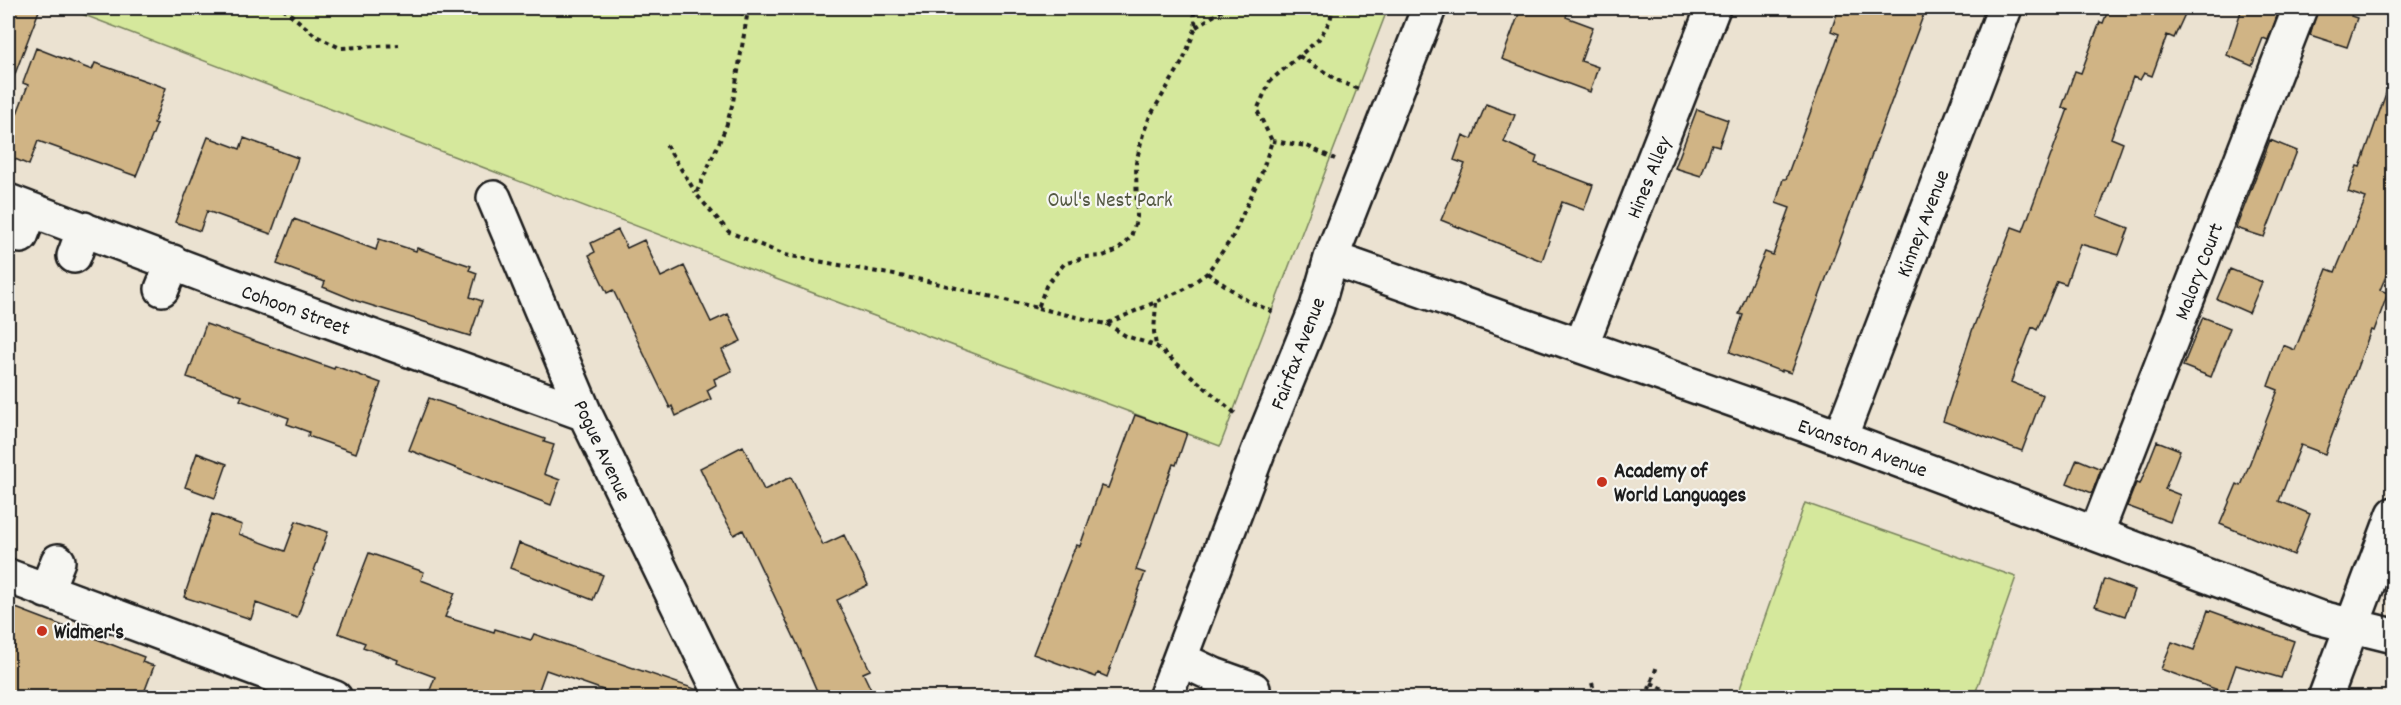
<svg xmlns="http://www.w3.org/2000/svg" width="2401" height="705" font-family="Dekko,sans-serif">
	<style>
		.green { fill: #d5e89c; stroke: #78825c; stroke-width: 1.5 }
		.building { fill: #d0b485; stroke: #1c1c1c; stroke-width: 1.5 }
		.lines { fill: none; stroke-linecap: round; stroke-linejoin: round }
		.minor-casing { stroke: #1c1c1c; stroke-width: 38 }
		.path { stroke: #1c1c1c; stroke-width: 4; stroke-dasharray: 4.5 4.5; stroke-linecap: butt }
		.minor { stroke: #f6f6f2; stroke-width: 33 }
		.poi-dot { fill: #c8321e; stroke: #f6f6f2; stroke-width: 2 }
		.labels { text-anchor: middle; stroke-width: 4.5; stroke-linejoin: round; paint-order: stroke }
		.street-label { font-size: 21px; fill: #1c1c1c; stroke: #f6f6f2 }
		.park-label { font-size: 21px; fill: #545942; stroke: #f6f6f2 }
		.poi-label { font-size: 21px; font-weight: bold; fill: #1c1c1c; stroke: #f6f6f2; text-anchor: start }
	</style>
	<rect width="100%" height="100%" fill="#ebe2d1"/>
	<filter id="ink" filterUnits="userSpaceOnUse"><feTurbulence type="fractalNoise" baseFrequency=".0167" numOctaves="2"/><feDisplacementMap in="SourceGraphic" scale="12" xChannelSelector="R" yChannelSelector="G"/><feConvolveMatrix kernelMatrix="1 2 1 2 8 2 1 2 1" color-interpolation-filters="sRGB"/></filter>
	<g filter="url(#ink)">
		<path class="green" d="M66,8H1388L1220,446L736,264Z
			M1805,503L2016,577L1974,697H1737Z"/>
		<path class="building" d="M8,8H40L10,87L8,86Z
			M1521,8H1569L1566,17L1593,27L1581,61L1598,67L1590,92L1502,59Z
			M1839,8H1926L1791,373L1782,370V372L1730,352L1743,315L1739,314L1751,284L1765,252L1773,255L1790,208L1776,203L1783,179H1786L1839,34L1831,31Z
			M2109,8H2168L2185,14L2174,38L2167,35L2152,76L2144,73L2140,80L2133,77L2111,138L2123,143L2097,216L2129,228L2119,255L2080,244L2066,284L2057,281L2037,330L2032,327L2011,382L2043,395L2022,451L1943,421L1972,331L2012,227L2023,231L2068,109L2062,107L2075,71L2081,73L2100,22L2103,23Z
			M2242,8H2280L2268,40L2263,38L2252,66L2227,55Z
			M2318,8H2354L2351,16L2357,18L2347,47L2310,35Z
			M36,48L92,70L95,63L166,88L154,123L157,124L136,176L38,141L29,165L8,156V137L28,85L23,83Z
			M2390,82L2394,83V257L2380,290L2388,293L2374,331L2371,330L2325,454L2301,445L2279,501L2310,514L2294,555L2220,524L2237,484L2241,486L2278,390L2268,386L2283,345L2295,350L2327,269L2335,272L2366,198L2348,192L2357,166L2360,167Z
			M1486,104L1515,115L1504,142L1537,157L1535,163L1593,185L1584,210L1562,202L1542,261L1441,220L1465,164L1454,160L1463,135L1472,139Z
			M1697,109L1728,120L1719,146L1712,144L1701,176L1675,168Z
			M208,137L240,149L244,138L298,158L271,234L207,211L200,231L175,222Z
			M2270,140L2297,151L2264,237L2236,228Z
			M294,219L376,250L379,239L416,251L417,248L471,266L469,270L477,273L470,297L482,301L470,336L357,301L323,287L325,282L277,264Z
			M618,230L627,248L644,240L661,277L684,266L711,322L728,314L741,341L722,350L732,371L714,379L716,385L707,390L711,399L676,416L672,406L670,408L613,290L607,293L589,255L595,252L591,243Z
			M2230,269L2262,282L2249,313L2217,299Z
			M2203,317L2230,328L2211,377L2183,366Z
			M206,324L334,369L335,366L381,383L356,453L308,436L309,432L287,424L289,418L240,400L242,396L187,377Z
			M429,398L545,439L544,442L554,445L544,474L560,480L551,505L409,450Z
			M1135,415L1187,433L1176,465L1173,464L1136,570L1145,573L1107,677L1098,673L1096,677L1033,654L1076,545L1080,546L1101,486L1108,488Z
			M2157,441L2180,450L2165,489L2180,495L2170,522L2127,506L2136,483L2140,484Z
			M743,446L764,490L791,477L823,545L844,535L868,585L837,600L870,670L863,673L875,698H820L800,652H801L743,530L734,535L723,515L700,468Z
			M197,453L227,464L215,498L185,487Z
			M2077,459L2101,469L2092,493L2067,483Z
			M212,514L242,525L239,534L285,551L296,521L328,532L297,618L256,603L251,619L184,597Z
			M519,543L603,575L593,600L510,568Z
			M369,553L424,572L421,580L455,593L445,617L494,632L495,629L531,640L534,634L698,690L702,698H626L546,670L536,698H427L435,677L397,663L398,660L363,647L365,643L338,633Z
			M2104,579L2134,590L2125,616L2095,606Z
			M8,605L144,657L142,662L154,666L142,698H8Z
			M2208,610L2294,641L2281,678L2236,665L2226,693L2161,669L2172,642L2194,650Z"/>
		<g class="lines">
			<g class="minor-casing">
				<path id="minor" d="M494,198L585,414L723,698
					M8,201L217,280L585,414
					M21,236L31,210
					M74,256L84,229
					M1331,258L1808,426L2317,617L2394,636
					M162,289L173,262
					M1581,346L1713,8
					M1840,438L2005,8
					M2096,534L2300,8
					M8,576L335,698
					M46,591L58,561
					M1180,659L1214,675L1253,689
					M1165,698L1258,452L1317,307L1331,258L1429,8
					M2325,698L2394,514"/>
			</g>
			<path class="path" d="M283,8L316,36L340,48L399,45
				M731,8L747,16L733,102L726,127L696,194L729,232L785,255L927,281L1038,308L1046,286L1064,264L1086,257L1103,256L1118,250L1131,237L1137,217L1136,163L1143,134L1150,116L1183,61L1196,27L1193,8
				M1377,8L1392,11
				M567,11L573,8
				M701,14L704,8
				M1196,27L1226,8
				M1299,56L1339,81L1361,90
				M1272,141L1307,146L1335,159
				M666,145L696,193
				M1207,273L1248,301L1276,313
				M1156,303L1154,332L1156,346
				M1038,308L1106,324L1185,289L1207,273L1232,238L1262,172L1272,141L1257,110L1270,81L1319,39L1330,21L1333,8
				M1107,324L1126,336L1156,346L1237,415
				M1592,683L1596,698
				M1651,683L1684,698
				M1646,698L1657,666"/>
			<use href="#minor" class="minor"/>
		</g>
	</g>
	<g class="poi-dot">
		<circle cx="1602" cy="482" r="6"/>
		<circle cx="42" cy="631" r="6"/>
	</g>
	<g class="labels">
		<g class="street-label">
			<text transform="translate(1648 177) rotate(-68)" y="7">Hines Alley</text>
			<text transform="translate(1922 223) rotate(-69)" y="7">Kinney Avenue</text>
			<text transform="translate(2198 271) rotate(-69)" y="7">Malory Court</text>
			<text transform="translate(296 309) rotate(20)" y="7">Cohoon Street</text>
			<text transform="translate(1297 353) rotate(-69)" y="7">Fairfax Avenue</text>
			<text transform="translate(1863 447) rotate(20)" y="7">Evanston Avenue</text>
			<text transform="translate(603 450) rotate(65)" y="7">Pogue Avenue</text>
		</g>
		<g class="park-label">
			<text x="1110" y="206">Owl's Nest Park</text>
		</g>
		<g class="poi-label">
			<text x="1614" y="477">Academy of<tspan x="1614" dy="24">World Languages</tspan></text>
			<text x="54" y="638">Widmer's</text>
		</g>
	</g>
	<rect width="2401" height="705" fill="none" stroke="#f6f6f2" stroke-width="30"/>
	<rect x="15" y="15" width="2371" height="675" fill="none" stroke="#1c1c1c" stroke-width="2" filter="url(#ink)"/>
</svg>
